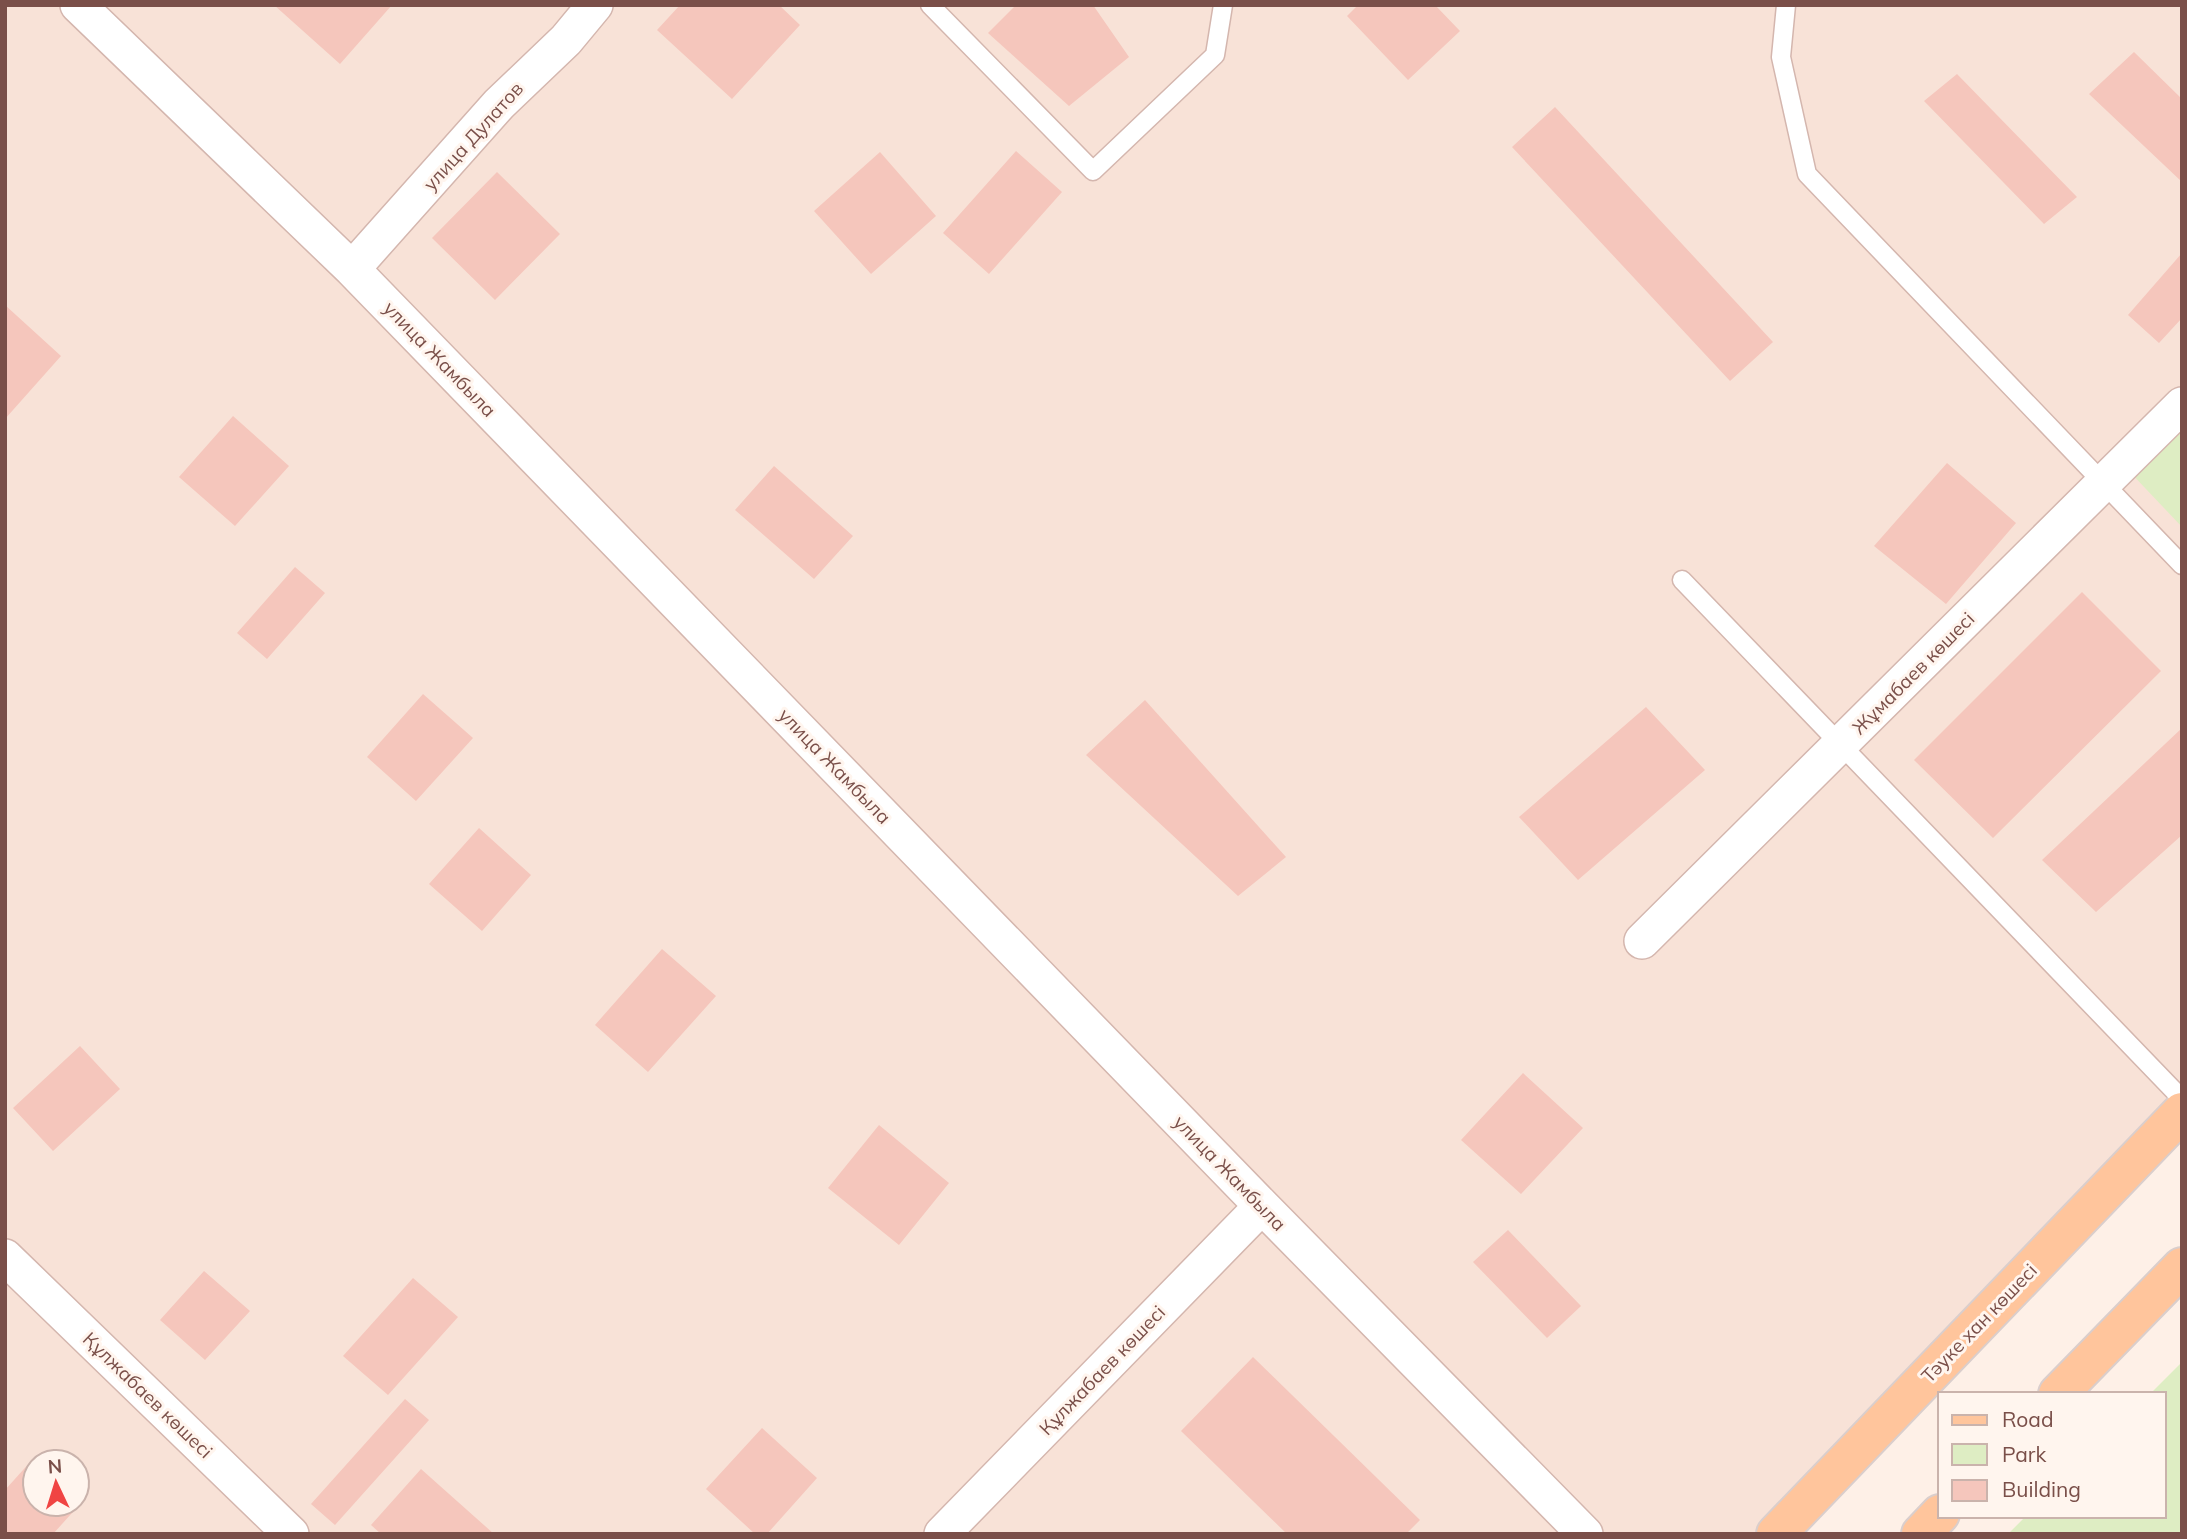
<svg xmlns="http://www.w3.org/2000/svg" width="2187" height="1539" font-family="Mulish,sans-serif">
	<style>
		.residential { fill: #f8e2d7; fill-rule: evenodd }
		.green { fill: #deedc3 }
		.building { fill: #f5c6bc }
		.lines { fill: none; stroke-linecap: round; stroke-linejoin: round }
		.lane-casing { stroke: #d4b6ae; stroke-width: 21 }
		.street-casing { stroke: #d4b6ae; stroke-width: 38 }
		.primary-casing { stroke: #dacecc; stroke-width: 42 }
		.lane { stroke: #fff; stroke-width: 18 }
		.street { stroke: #fff; stroke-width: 35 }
		.primary { stroke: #ffc59c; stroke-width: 38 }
		.labels { text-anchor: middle; stroke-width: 6; stroke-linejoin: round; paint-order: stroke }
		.street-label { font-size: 19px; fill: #7a4f49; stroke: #fff5ee }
	</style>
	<rect width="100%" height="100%" fill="#fef0e7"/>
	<path class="residential" d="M5,5H2182V1125L1778,1534H5ZM35,1462H77V1504H35Z"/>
	<path class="green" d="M2182,388V527L2110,451Z
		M2182,1362V1534H2008L2026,1516H2164V1394H2150Z"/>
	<path class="building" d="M274,5H392L340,64Z
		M680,5H779L800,25L732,99L657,30Z
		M1016,5H1093L1129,57L1069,106L988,33Z
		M1358,5H1435L1460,31L1408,80L1347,16Z
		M2134,52L2182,99V182L2089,94Z
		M1957,74L2077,197L2044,224L1924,101Z
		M1555,107L1773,342L1730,381L1512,147Z
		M1016,151L1062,192L989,274L943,233Z
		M880,152L936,216L871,274L814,211Z
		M497,172L560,234L495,300L432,238Z
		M2182,253V318L2159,343L2128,315Z
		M5,305L61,356L5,419Z
		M233,416L289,466L235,526L179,477Z
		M1947,463L2016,523L1946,604L1874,546Z
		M774,466L853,536L814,579L735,510Z
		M295,567L325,593L267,659L237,633Z
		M2082,592L2161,671L1993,838L1914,760Z
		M423,694L473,738L416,801L367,757Z
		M1145,700L1286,857L1238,896L1086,755Z
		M1646,707L1705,770L1578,880L1519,817Z
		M2182,728V835L2096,912L2042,860Z
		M479,828L531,875L482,931L429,884Z
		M662,949L716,996L648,1072L595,1025Z
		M80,1046L120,1089L53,1151L13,1108Z
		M1523,1073L1583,1128L1521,1194L1461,1140Z
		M879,1125L949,1183L899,1245L828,1188Z
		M1508,1230L1581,1306L1547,1338L1473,1262Z
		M204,1271L250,1311L205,1360L160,1320Z
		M413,1278L458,1317L388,1395L343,1356Z
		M1253,1357L1420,1520L1406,1534H1287L1181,1431Z
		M405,1399L429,1420L335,1525L311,1504Z
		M762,1428L817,1478L767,1534H755L706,1489Z
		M32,1460L35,1462V1504H77V1499L81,1503L53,1534H5V1490Z
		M421,1469L494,1534H381L371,1525Z"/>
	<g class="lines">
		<g class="lane-casing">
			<path id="lane" d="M930,5L1093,171L1215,55L1223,5
				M1786,5L1781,57L1807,174L2182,565
				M1682,580L2182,1099"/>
		</g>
		<g class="street-casing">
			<path id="street" d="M78,5L352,269L1262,1206L1585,1534
				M352,269L499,104L566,40L595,5
				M1642,941L2182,405
				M5,1257L291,1534
				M942,1534L1262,1206"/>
		</g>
		<g class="primary-casing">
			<path id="primary" d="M2058,1394L2182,1267
				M1776,1534L2182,1112
				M1921,1534L1940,1514"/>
		</g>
		<use href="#lane" class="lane"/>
		<use href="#street" class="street"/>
		<use href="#primary" class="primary"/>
	</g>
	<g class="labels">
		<g class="street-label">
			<text transform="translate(473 136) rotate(-48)" y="7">улица Дулатов</text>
			<text transform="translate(440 359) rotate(46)" y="7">улица Жамбыла</text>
			<text transform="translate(1913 673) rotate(-45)" y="7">Жұмабаев көшесі</text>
			<text transform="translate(835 766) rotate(46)" y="7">улица Жамбыла</text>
			<text transform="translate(1230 1173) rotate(46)" y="7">улица Жамбыла</text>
			<text transform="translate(1979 1323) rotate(-46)" y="7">Тәуке хан көшесі</text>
			<text transform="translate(1102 1370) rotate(-46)" y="7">Құлжабаев көшесі</text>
			<text transform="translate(148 1395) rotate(44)" y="7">Құлжабаев көшесі</text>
		</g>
	</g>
	<rect width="2187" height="1539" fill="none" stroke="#7a4f49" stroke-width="14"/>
	<rect x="1938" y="1392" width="228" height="126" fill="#fff5ee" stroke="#cab3ac" stroke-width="2"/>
	<rect x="1952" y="1415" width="35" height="10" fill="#ffc59c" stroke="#cab3ac" stroke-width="2"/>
	<text x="2002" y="1427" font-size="21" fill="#7a4f49">Road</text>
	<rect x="1952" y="1444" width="35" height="21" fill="#deedc3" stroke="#cab3ac" stroke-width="2"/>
	<text x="2002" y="1462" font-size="21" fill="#7a4f49">Park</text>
	<rect x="1952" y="1480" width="35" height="21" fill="#f5c6bc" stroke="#cab3ac" stroke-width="2"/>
	<text x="2002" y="1497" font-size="21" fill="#7a4f49">Building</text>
	<g transform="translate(56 1483) rotate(356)"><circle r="33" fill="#fff5ee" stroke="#cab3ac" stroke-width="2"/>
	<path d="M0-5L12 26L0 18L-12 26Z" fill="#f04443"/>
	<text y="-10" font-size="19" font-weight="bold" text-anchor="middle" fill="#7a4f49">N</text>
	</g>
</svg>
